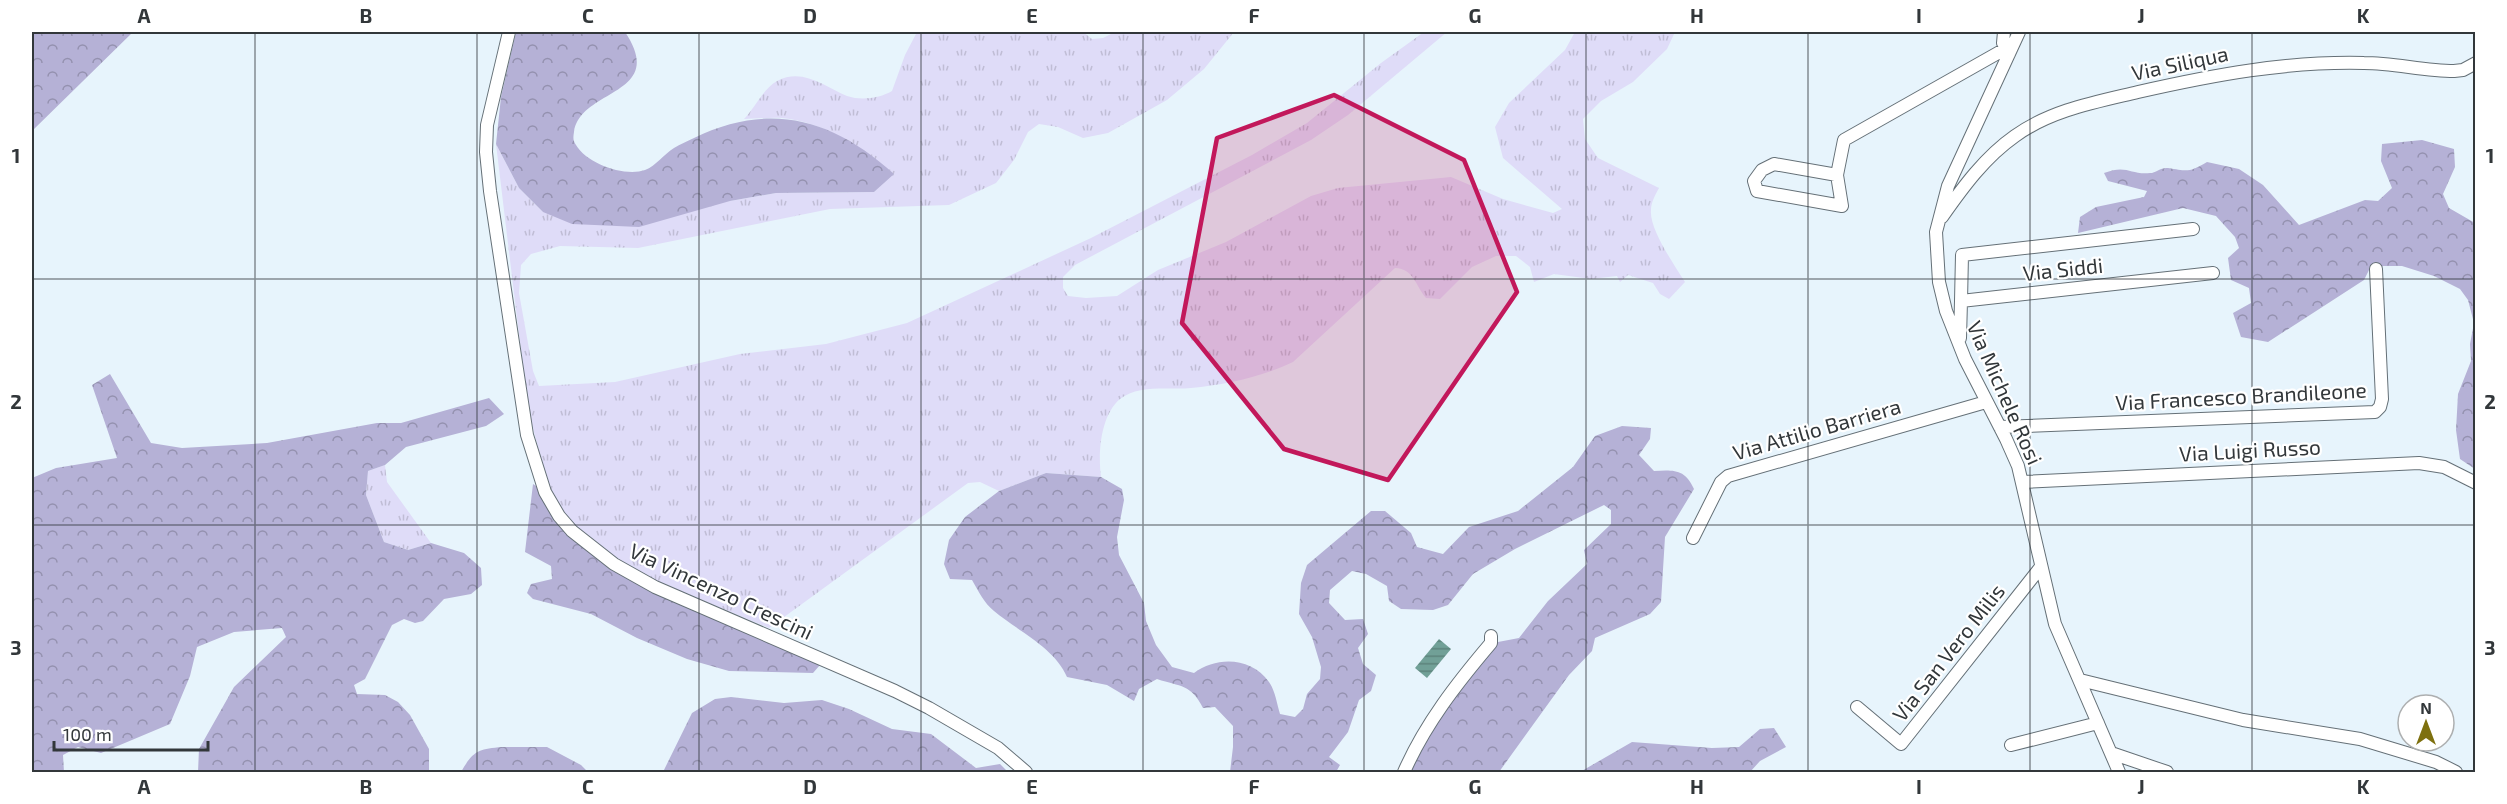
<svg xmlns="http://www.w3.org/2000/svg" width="2507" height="804" font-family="'Exo 2',sans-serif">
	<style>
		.grass { fill: url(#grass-tufts) }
		.forest { fill: url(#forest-crowns) }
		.water { fill: url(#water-rules) }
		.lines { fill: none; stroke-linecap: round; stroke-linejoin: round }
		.minor-casing { stroke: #657077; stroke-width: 14 }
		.minor { stroke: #fff; stroke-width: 12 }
		.marked { fill: #c2185b; fill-opacity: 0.2; stroke: #c2185b; stroke-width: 4.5; stroke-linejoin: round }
		.grid { fill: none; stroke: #32373a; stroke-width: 1.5; stroke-opacity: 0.55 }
		.labels { text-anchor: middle; stroke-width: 4.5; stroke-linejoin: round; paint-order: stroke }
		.street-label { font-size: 21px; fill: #32373a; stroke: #fff }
		.neatline { fill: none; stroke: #32373a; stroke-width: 2 }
		.grid-label { font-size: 20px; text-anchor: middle; font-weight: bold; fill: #32373a }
	</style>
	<defs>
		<pattern id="grass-tufts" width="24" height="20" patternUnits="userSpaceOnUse" patternTransform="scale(1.5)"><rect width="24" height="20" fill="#dfdcf8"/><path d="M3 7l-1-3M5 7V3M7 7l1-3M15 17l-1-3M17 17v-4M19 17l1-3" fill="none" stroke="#c0bdd5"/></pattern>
		<pattern id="forest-crowns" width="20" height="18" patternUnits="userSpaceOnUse" patternTransform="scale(1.5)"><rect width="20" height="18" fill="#b5b1d6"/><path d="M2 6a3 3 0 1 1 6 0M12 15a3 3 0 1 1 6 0" fill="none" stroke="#9491af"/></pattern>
		<pattern id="water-rules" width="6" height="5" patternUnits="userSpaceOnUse" patternTransform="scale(1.5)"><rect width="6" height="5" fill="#71a097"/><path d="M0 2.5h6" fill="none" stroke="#5d837c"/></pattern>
	</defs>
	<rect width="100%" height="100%" fill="#e7f4fc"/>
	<path class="grass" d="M917,32H1083L1092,39L1103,38L1115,32H1234L1204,69L1167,100L1108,133L1083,138L1058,127L1039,124L1028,132L1014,160L996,183L949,205L830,209L638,248L560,246L531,254L521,265L519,293L533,371L539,386L615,382L740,354L826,344L907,323L1091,238L1252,155L1307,123L1381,63L1424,32H1447L1348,115L1311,140L1075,265L1063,277V288L1068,296L1086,298L1117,296L1158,270L1226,242L1311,196L1338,188L1451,177L1503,199L1553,213L1562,209L1503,158L1495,127L1509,103L1565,50L1575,32H1675L1667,49L1633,82L1601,101L1583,119L1585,139L1598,158L1659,188C1655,195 1651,203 1651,210C1649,229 1675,266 1685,282L1669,299L1660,294L1653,283L1628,275L1620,282L1617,276L1591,279L1554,274L1534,282L1530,267L1516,256H1496L1472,267L1440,299L1426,298C1415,285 1414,269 1395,268L1293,362C1262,377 1225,385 1191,388C1170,390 1138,384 1120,399C1100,416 1098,454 1101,477L1046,473L999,491L980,482L968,483L769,628L637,573L608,555L579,530L559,509L547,482L528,409L496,144L519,188L543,212L730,201L776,193L874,192L893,174C863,147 823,122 782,118C769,117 756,119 744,119C755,108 763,89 777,81C803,67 825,87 847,96C862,101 880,98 892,91L905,55Z
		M385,465L387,482L431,543L408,550L384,542L366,495L368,471Z"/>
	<path class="forest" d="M32,32H133L32,131Z
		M516,32H625C668,96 580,88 574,132C573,138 573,141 576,145C587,164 625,177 645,170C656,166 664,154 674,148C680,144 688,141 694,138C770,101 833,119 894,174L874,192L776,193L730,201L639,227L572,224L543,212L519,188L496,144L501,97Z
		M2422,140L2454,149L2455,167L2443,194L2449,208L2475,223V469L2460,459L2456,430L2458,394L2471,361L2470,344L2474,323L2468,300L2460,289L2434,276L2402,266H2383L2369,270L2364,280L2268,342L2241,337L2233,313L2251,303L2249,288L2231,280L2228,258L2239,248L2235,237L2216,216L2183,208L2078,233L2080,217L2096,207L2144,197L2147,191L2108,181L2104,173C2127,164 2130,175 2150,173C2156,173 2161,167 2168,168C2188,171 2188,173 2207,162L2239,169L2263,185L2299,225L2365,200L2378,201L2392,188L2381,161L2382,144Z
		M110,374L151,443L182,448L267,443L377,423H401L489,398L504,414L486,426L406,447L385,465L368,471L366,495L384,542L408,550L431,543L464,553L481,568L482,585L471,594L444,599L423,621L415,623L404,619L392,625L365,679L354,685L357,694L385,695L398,702L410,715L429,749V772H198L199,749L234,687L286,637L282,628L234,632L197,647L190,676L170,724L101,753L78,747L63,755L64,772H32V478L56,468L117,458L92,385Z
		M1622,426L1651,428L1650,439L1639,455L1654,471C1674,470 1685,469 1694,489L1665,537L1661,602L1650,614L1595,638L1592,651L1569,675L1499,772H1408L1419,745L1480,658L1498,642L1519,638L1548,601L1587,564L1584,550L1611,524V510L1604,505L1515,549L1473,574L1448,605L1433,610L1401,609L1389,601L1387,586L1366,574L1352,571L1330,590L1329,603L1345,620L1363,619L1368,634L1358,648L1363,664L1376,675L1371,691L1359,700L1348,732L1329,757L1340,765L1336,772H1230L1233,747V726L1215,707L1203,708C1191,684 1181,687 1157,679L1139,689L1134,701L1107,685L1067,677C1055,648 1018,631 994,611C984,603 979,592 972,580L950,579L944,564L949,540L965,517L999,491L1046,473L1101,477L1122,489L1124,500L1117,537L1119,555L1144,603L1146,621L1156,645L1172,667L1194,673C1217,656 1251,657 1269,682C1275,690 1277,704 1280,714L1295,717L1303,709L1307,694L1320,679L1321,667L1312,637L1299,614L1301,583L1307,565L1371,511H1385L1411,533L1417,547L1443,554L1469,527L1518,511L1573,467L1595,436Z
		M533,484L539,488L557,522L576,542L609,566L820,665L813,673L729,671L687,659L637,638L591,614L533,599L527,593L531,584L552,579L551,566L525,552Z
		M731,697L784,703L822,700L849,709L892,729L931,734L976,768L1000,764L1008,772H663L692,713L715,699Z
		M1774,728L1786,747L1760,761L1750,772H1580L1632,742L1712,748L1739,747L1760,729Z
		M502,747H547L581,765L588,772H461C473,751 478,749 502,747Z"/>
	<path class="water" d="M1439,639L1451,649L1427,678L1415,668Z"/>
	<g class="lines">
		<g class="minor-casing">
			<path id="minor" d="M509,32L487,125L486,152L490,191L527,435L545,492L559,516L572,531L614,564L655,587L895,691L929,708L998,748L1026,772
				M2004,32L2003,43L2009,54
				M2019,32L1948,186L1936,232L1939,282L1946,311L1965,359L2006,439L2018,466L2055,624L2119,772
				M1837,175L1774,164L1762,170L1754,181L1757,191L1842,206L1837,175L1844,140L2005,49
				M1942,217C1963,187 1985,157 2015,136C2051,110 2096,102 2138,92C2213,75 2287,61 2364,63C2394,63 2424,71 2454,71L2463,70L2476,63
				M1961,301L1962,255L2193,229
				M1960,338L1961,301L2213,273
				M2000,427L2375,412L2380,407L2382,399L2376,269
				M2023,482L2419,463L2444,467L2476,483
				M1693,538L1721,482L1728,476L1986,402
				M2080,680L2243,720L2360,739L2436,762L2456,772
				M1857,707L1901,744L2040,568
				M2011,745L2098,723
				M2111,753L2167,772
				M1404,772C1425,724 1457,683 1491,643V636"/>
		</g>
		<use href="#minor" class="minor"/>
	</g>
	<path class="marked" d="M1334,95L1464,160L1517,292L1388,480L1284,449L1182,323L1217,138Z"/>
	<path class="grid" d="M255,32V772M477,32V772M699,32V772M921,32V772M1143,32V772M1364,32V772M1586,32V772M1808,32V772M2030,32V772M2252,32V772M32,279H2476M32,525H2476"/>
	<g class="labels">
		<g class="street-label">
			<text transform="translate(2180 64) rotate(-12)" y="7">Via Siliqua</text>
			<text transform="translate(2063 270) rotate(-6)" y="7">Via Siddi</text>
			<text transform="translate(2004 393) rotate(66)" y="7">Via Michele Rosi</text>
			<text transform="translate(2241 397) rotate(-3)" y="7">Via Francesco Brandileone</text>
			<text transform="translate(1817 430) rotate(-16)" y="7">Via Attilio Barriera</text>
			<text transform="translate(2250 451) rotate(-3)" y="7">Via Luigi Russo</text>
			<text transform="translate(721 592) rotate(25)" y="7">Via Vincenzo Crescini</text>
			<text transform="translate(1949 653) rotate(-52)" y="7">Via San Vero Milis</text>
		</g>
	</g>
	<rect width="2507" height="804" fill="none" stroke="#ffffff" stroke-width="66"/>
	<g transform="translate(2426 723)"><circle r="28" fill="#ffffff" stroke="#adafb0" stroke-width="1.5"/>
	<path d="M0-4.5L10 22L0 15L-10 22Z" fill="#7e700f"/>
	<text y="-9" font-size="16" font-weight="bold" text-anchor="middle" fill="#32373a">N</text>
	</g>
	<path d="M54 741v9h154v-9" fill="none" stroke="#32373a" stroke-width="3"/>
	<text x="63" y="741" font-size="18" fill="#32373a" stroke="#ffffff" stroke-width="4.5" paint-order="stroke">100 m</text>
	<rect x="33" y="33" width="2441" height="738" class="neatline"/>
	<g class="grid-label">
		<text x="144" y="23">A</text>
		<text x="366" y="23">B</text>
		<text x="588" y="23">C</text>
		<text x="810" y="23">D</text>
		<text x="1032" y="23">E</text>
		<text x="1254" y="23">F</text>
		<text x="1475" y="23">G</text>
		<text x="1697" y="23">H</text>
		<text x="1919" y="23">I</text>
		<text x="2141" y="23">J</text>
		<text x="2363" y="23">K</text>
		<text x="16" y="163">1</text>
		<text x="2490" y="163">1</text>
		<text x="16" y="409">2</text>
		<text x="2490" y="409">2</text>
		<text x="16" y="655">3</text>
		<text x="2490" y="655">3</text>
		<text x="144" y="794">A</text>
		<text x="366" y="794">B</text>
		<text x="588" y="794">C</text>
		<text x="810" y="794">D</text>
		<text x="1032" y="794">E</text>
		<text x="1254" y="794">F</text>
		<text x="1475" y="794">G</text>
		<text x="1697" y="794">H</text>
		<text x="1919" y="794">I</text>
		<text x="2141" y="794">J</text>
		<text x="2363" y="794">K</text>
	</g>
</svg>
